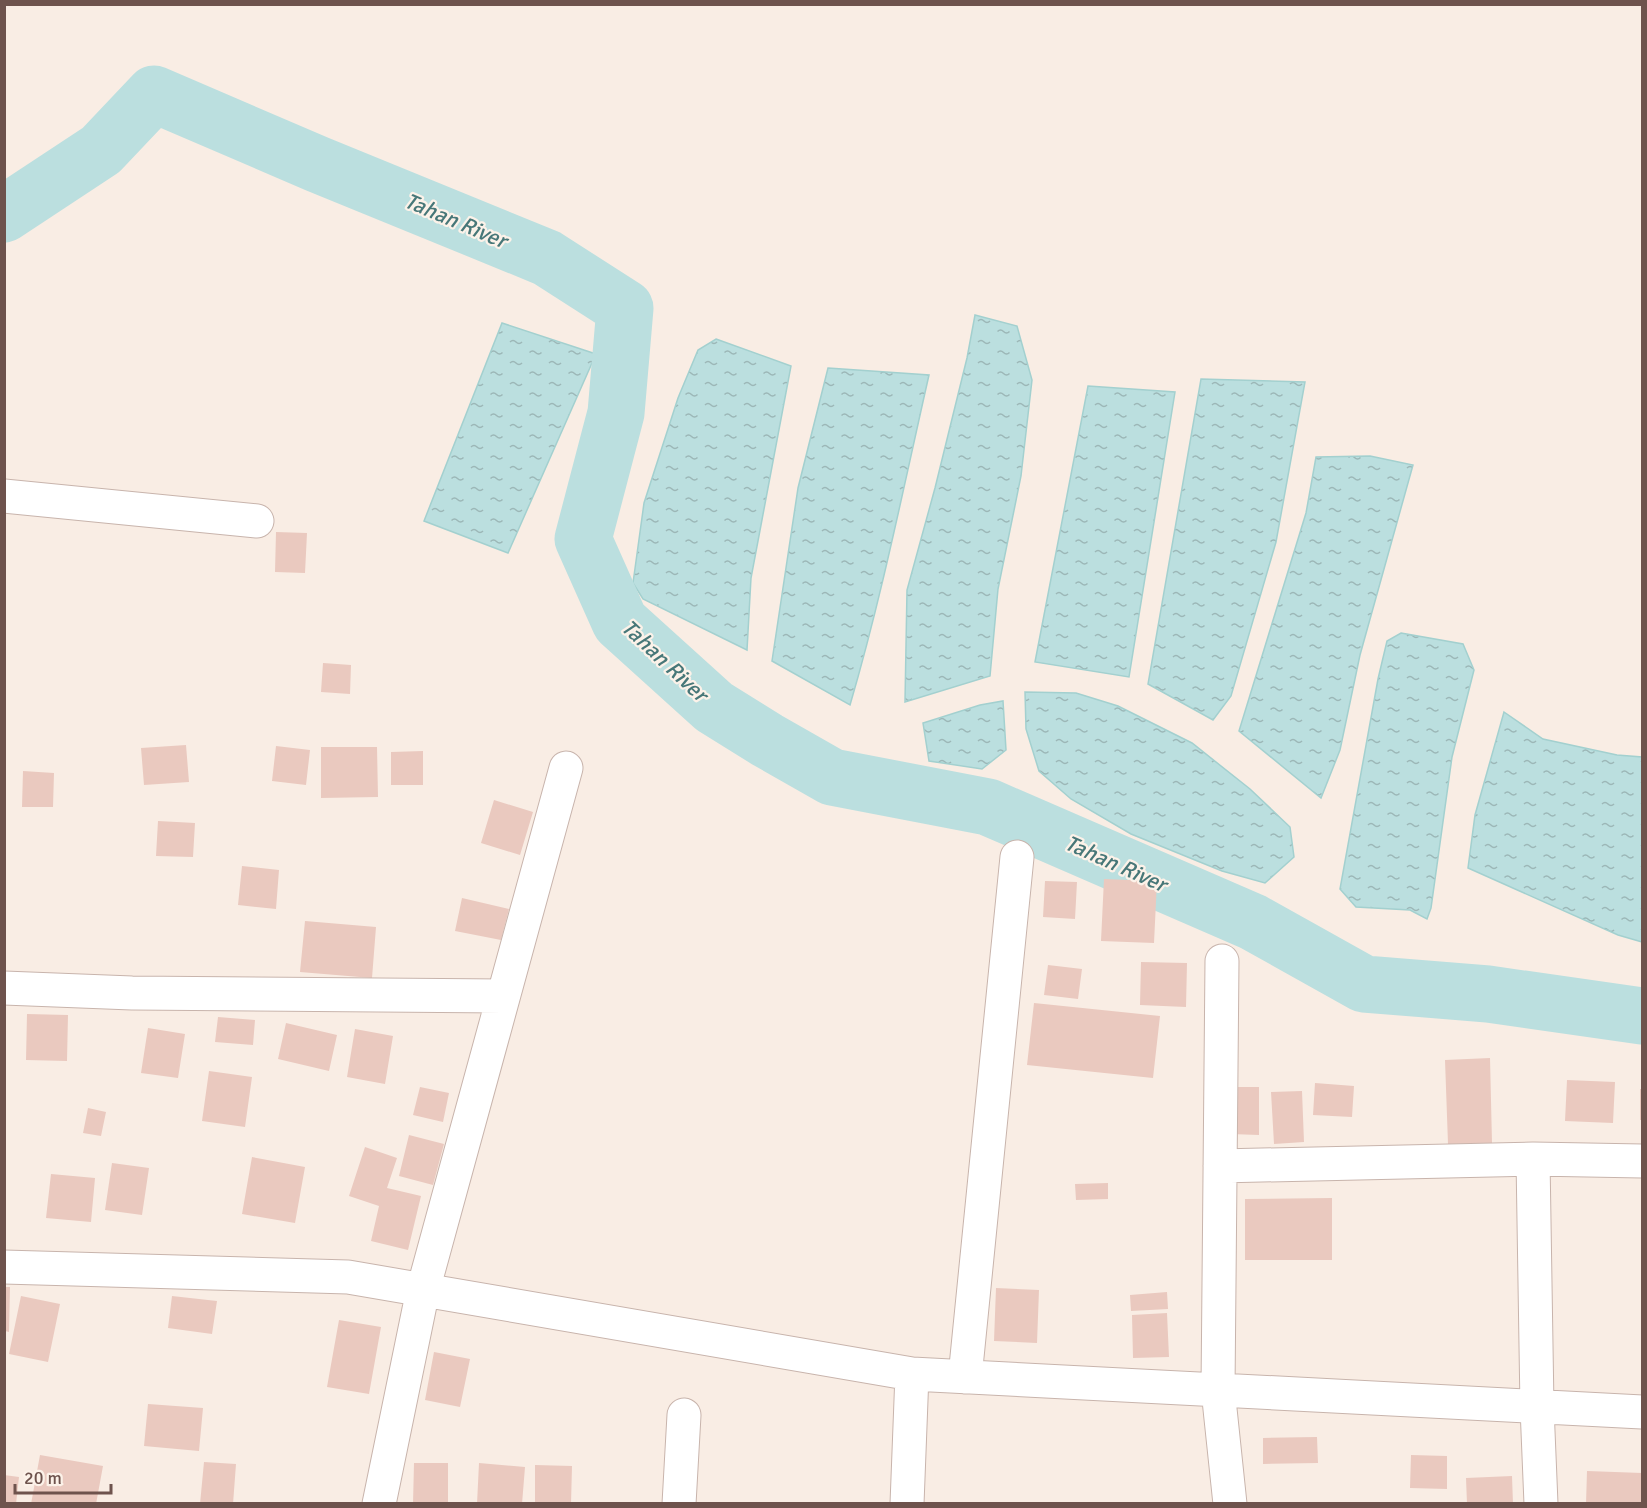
<svg xmlns="http://www.w3.org/2000/svg" width="1647" height="1508" font-family="Signika,sans-serif">
	<style>
		.water { fill: url(#water-ripples); stroke: #a3d0cf; stroke-width: 1.5 }
		.lines { fill: none; stroke-linecap: round; stroke-linejoin: round }
		.river { stroke: #bbdfdf; stroke-width: 57 }
		.building { fill: #eac9bf }
		.minor-casing { stroke: #c8b4ac; stroke-width: 35 }
		.minor { stroke: #fff; stroke-width: 33 }
		.labels { text-anchor: middle; stroke-width: 4.5; stroke-linejoin: round; paint-order: stroke }
		.water-label { font-size: 22px; font-style: italic; fill: #477778; stroke: #fcf2e9 }
	</style>
	<defs>
		<pattern id="water-ripples" width="26" height="14" patternUnits="userSpaceOnUse" patternTransform="scale(1.5)"><rect width="26" height="14" fill="#bbdfdf"/><path d="M2 4q2-2 4 0t4 0M15 11q2-2 4 0t4 0" fill="none" stroke="#9cb7b7"/></pattern>
	</defs>
	<rect width="100%" height="100%" fill="#f9ede4"/>
	<path class="water" d="M975,315L1017,326L1032,380L1021,476L998,589L990,676L905,702L907,590L935,488L967,358Z
		M502,323L596,354L508,553L424,521Z
		M716,339L791,366L751,578L747,650L643,599L633,583L644,503L678,398L698,350Z
		M828,368L929,375C904,485 882,596 850,705L772,661L798,488Z
		M1201,379L1305,382L1276,542L1231,696L1213,720L1148,684Z
		M1088,386L1175,392L1129,677L1035,662Z
		M1370,456L1413,465L1360,655L1340,750L1321,798L1239,731L1306,513L1316,457Z
		M1401,633L1463,644L1474,670L1452,757L1431,908L1427,919L1410,910L1356,907L1340,889L1378,679L1387,641Z
		M1025,692L1076,693L1118,706L1192,743L1250,789L1290,827L1294,857L1265,883L1222,871L1131,834L1071,799L1039,771L1026,729Z
		M1003,701L1006,750L982,769L929,761L923,723L980,705Z
		M1504,712L1543,739L1617,755L1642,757V942L1618,935L1468,868L1475,815Z"/>
	<g class="lines">
		<path class="river" d="M4,214L101,150L154,94L317,164L547,258L625,308L616,413L583,539L620,622L714,707L767,740L832,777L988,807L1253,922L1364,984L1488,994L1642,1016"/>
	</g>
	<path class="building" d="M276,532L307,533L305,573L275,572Z
		M323,663L351,665L350,694L321,692Z
		M186,745L189,782L144,785L141,748Z
		M276,746L310,750L306,785L272,781Z
		M321,747H377L378,797L321,798Z
		M423,751V785H391V752Z
		M23,771L54,773L53,807H22Z
		M494,800L533,812L520,855L481,843Z
		M158,821L195,823L193,857L156,856Z
		M242,866L279,870L276,909L238,905Z
		M1104,879L1157,881L1154,943L1101,941Z
		M1045,881L1077,882L1075,919L1043,917Z
		M462,898L509,909L501,940L455,931Z
		M305,921L376,927L372,978L300,972Z
		M1141,962L1187,963L1186,1007L1140,1005Z
		M1048,965L1082,969L1078,999L1044,995Z
		M1034,1003L1160,1016L1153,1078L1027,1065Z
		M27,1014L68,1015L67,1061L26,1060Z
		M218,1017L255,1020L253,1045L215,1042Z
		M286,1023L337,1035L329,1071L278,1059Z
		M148,1028L185,1034L178,1078L141,1073Z
		M355,1029L393,1036L385,1084L347,1077Z
		M1490,1058L1492,1143L1448,1144L1445,1060Z
		M209,1071L252,1077L245,1127L202,1121Z
		M1567,1080L1615,1082L1613,1123L1565,1121Z
		M1315,1083L1354,1086L1352,1117L1313,1115Z
		M420,1087L449,1093L443,1122L413,1115Z
		M1230,1087H1259V1135L1230,1134Z
		M1640,1089H1642V1120H1640Z
		M1302,1091L1304,1142L1274,1144L1271,1092Z
		M88,1108L106,1112L101,1136L83,1133Z
		M409,1135L444,1144L433,1185L399,1176Z
		M365,1147L397,1158L387,1188L421,1196L408,1250L371,1241L379,1206L349,1196Z
		M252,1157L305,1167L295,1223L242,1214Z
		M112,1163L149,1168L142,1215L105,1210Z
		M51,1174L95,1178L91,1222L46,1218Z
		M1108,1183V1199L1076,1200L1075,1184Z
		M1332,1198V1260H1245V1199Z
		M5,1287H10L9,1332L5,1331Z
		M996,1288L1039,1290L1037,1343L994,1341Z
		M1167,1292L1168,1309L1131,1311L1130,1295Z
		M21,1296L60,1304L48,1362L9,1354Z
		M172,1296L217,1301L212,1334L168,1328Z
		M1167,1313L1169,1357L1133,1358L1132,1315Z
		M339,1320L381,1327L369,1394L327,1387Z
		M434,1352L470,1359L460,1407L425,1400Z
		M148,1404L203,1408L199,1451L144,1446Z
		M1317,1437L1318,1463L1263,1464V1438Z
		M40,1455L103,1466L96,1504H31Z
		M1411,1455L1447,1456V1489L1410,1488Z
		M204,1462L236,1464L233,1504H200Z
		M414,1463H448V1504H413Z
		M479,1463L525,1467L522,1504H477Z
		M535,1465L572,1466L571,1504H535Z
		M1587,1471L1642,1473V1504H1586Z
		M4,1475L19,1477L16,1504H4Z
		M1512,1476L1513,1504H1467L1466,1478Z"/>
	<g class="lines">
		<g class="minor-casing">
			<path id="minor" d="M4,496L257,521
				M1222,961L1218,1390L1230,1504
				M4,988L132,993L503,996
				M1533,1159L1537,1407L1541,1504
				M1220,1166L1533,1159L1642,1161
				M4,1267L348,1277L912,1374L1642,1412
				M965,1377L1017,857
				M379,1504L423,1290L566,768
				M679,1504L684,1415
				M907,1504L912,1374"/>
		</g>
		<use href="#minor" class="minor"/>
	</g>
	<g class="labels">
		<g class="water-label">
			<text transform="translate(456 220) rotate(23)" y="8">Tahan River</text>
			<text transform="translate(665 660) rotate(43)" y="8">Tahan River</text>
			<text transform="translate(1116 863) rotate(24)" y="8">Tahan River</text>
		</g>
	</g>
	<rect width="1647" height="1508" fill="none" stroke="#6e534d" stroke-width="12"/>
	<path d="M15 1484v9h96v-9" fill="none" stroke="#6e534d" stroke-width="3"/>
	<text x="24" y="1484" font-size="18" fill="#6e534d" stroke="#fcf2e9" stroke-width="4.5" paint-order="stroke">20 m</text>
</svg>
